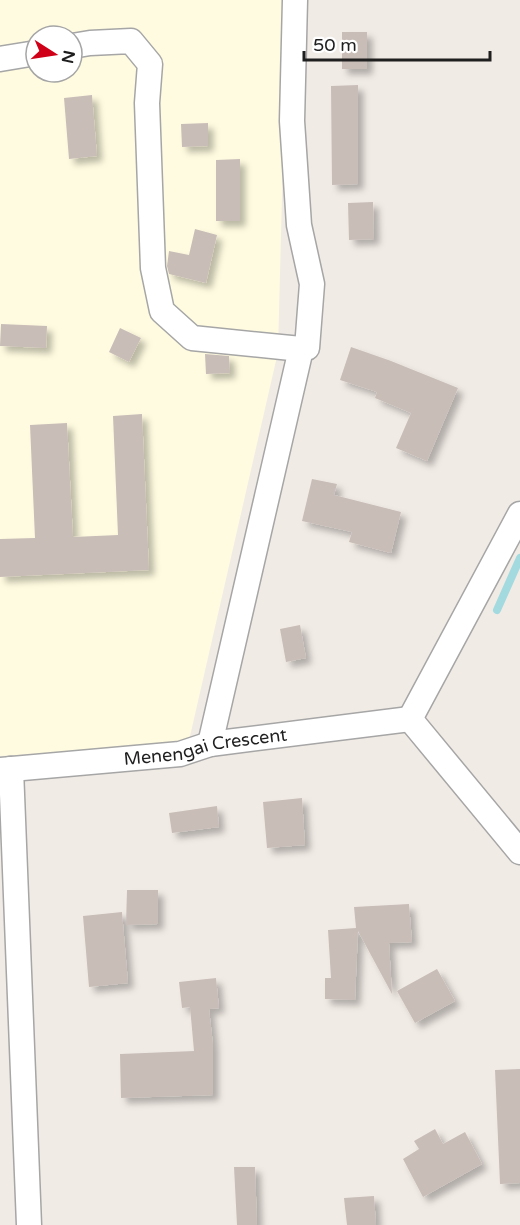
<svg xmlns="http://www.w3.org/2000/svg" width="520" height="1225" font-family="'Varela Round',sans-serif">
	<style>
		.education { fill: #fffbe0; fill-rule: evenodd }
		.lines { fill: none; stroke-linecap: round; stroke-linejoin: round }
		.stream { stroke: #a3dae0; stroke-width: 8 }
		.building { fill: #c9bdb8; filter: url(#shadow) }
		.minor-casing { stroke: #a6a6a6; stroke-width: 27 }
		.minor { stroke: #fff; stroke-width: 24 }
		.labels { text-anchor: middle; stroke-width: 5; stroke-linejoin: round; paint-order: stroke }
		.street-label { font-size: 18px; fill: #1f1f1f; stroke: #fff }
	</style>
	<defs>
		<filter id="shadow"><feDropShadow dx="5.5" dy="5.5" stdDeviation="3" flood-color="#0004"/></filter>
	</defs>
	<rect width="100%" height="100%" fill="#f1ebe5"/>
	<path class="education" d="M0,0H287L278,352L188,745L0,756ZM36,36H72V72H36Z"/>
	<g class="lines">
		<path class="stream" d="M497,610L520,558"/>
	</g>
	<path class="building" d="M342,32H367V69H342Z
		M358,85V184L332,185L331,86Z
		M92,95L97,156L69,159L64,98Z
		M208,123V146L182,147L181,124Z
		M240,159V221H216V160Z
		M373,202L374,239L349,240L348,203Z
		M195,229L217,235L206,283L169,274L167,266L169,251L189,255Z
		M1,324L47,326L46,348L0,346Z
		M120,328L141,338L129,362L109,352Z
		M351,347L391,361L458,388L427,461L396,448L411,413L375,398L377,392L340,380Z
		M205,354L229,356L230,373L206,374Z
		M142,414L149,570L0,577V539L35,538L30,425L67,423L73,537L118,535L113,416Z
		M312,479L337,484L334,495L401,512L391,553L349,542L352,532L302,521Z
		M300,625L306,658L286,662L280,629Z
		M302,798L305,845L267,848L263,802Z
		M217,806L219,827L172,833L169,813Z
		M127,890H158V924L126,925Z
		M409,904L412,942L389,943L392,994L358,931L355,1000L325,999V978H331L328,930L356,928L354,907Z
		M122,912L128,983L89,987L83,916Z
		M437,969L455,1001L415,1023L397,991Z
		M216,978L219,1008L209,1009L213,1045V1095L121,1098L120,1054L194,1051L190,1007L182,1008L179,982Z
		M520,1069V1183L500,1184L495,1070Z
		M435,1129L443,1144L465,1132L482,1164L423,1197L403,1159L419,1149L414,1141Z
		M234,1167H255L257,1225H237Z
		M374,1196L376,1225H347L344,1198Z"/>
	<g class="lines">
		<g class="minor-casing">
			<g id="minor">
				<path d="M72,46L90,43L131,41L150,64L147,103L153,268L162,311L192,338L301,349"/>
				<path d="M0,59L36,53"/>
				<path d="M410,719L520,514"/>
				<path d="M410,719L520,852"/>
				<path d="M210,744L301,349L307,348L312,284L299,225L292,121L295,0"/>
				<path d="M11,769L29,1225"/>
				<path id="s1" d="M0,770L180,754L210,744L410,719"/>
			</g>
		</g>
		<use href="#minor" class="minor"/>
	</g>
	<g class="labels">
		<g class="street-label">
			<text dy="6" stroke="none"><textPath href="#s1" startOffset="207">Menengai Crescent</textPath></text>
		</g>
	</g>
	<g transform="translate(54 54) rotate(102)"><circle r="28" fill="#ffffff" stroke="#a5a5a5" stroke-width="1.5"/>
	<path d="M0-4.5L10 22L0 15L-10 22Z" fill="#cf0018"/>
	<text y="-9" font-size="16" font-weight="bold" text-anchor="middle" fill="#1f1f1f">N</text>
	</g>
	<path d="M304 51v9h186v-9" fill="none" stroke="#1f1f1f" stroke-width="3"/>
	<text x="313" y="51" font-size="18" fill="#1f1f1f" stroke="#ffffff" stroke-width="4.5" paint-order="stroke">50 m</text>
</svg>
